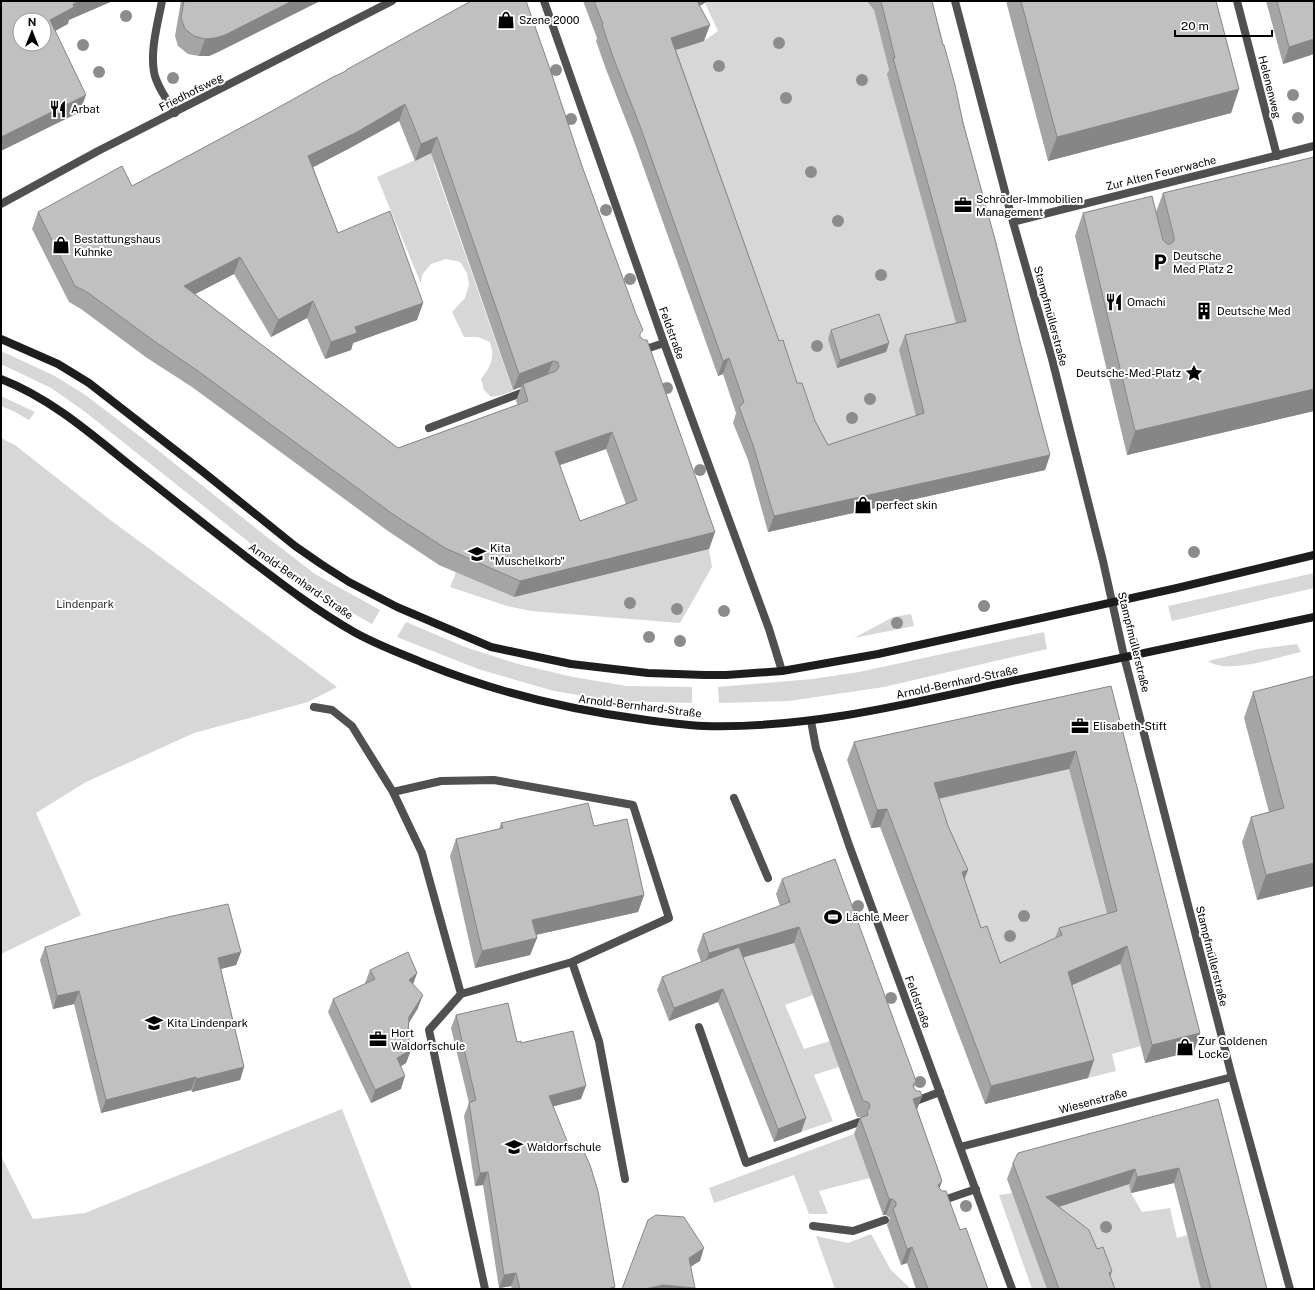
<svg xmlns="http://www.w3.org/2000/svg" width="1315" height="1290" font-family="'Public Sans',sans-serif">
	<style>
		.green { fill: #d7d7d7 }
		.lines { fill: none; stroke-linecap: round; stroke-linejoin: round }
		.service { stroke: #505050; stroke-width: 8 }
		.pedestrian { stroke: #505050; stroke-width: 8 }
		.minor { stroke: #505050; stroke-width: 8 }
		.secondary { stroke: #1d1d1d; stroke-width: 8 }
		.tree { fill: #8c8c8c }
		.wall { fill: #a5a5a5; fill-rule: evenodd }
		.shaded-wall { fill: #868686 }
		.building { fill: #c0c0c0; stroke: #868686; fill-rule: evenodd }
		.labels { text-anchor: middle; stroke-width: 4; stroke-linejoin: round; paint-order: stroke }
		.poi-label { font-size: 11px; fill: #000; stroke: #fff; text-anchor: start }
		.street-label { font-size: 11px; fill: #000; stroke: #fff }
		.park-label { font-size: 11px; fill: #2e2e2e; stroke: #fff }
	</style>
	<rect width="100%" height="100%" fill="#fff"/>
	<path class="green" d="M708,1H872L890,74H888L960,336L977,409L822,460L666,53L704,41L718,31L705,3Z
		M433,152L434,165L513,391L501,395L491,397L484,390L481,379C491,366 495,358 490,342L478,337H464L452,312L465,298L469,284L467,273L460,262L446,259L431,264L422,275L421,284L377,177Z
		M1,351L53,375L84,394L150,444L267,537L315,574L380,610L372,624L333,602L289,574L84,411L51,388L1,364Z
		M1,396L35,412L29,420L15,412L1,406Z
		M1,438L15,445L109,519L337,687L308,702L194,733L86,782L36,813L81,915L1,954Z
		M709,549L712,567L680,623L531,611L507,606L450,587L456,572L514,597Z
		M1314,573V588L1172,621L1168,606Z
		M911,614L914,626L854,638L893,617Z
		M406,622L465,647L518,664L573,677L627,686L692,687V703L616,701L554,691L478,669L397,637Z
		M1044,632L1047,649L884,687L789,701L719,703L718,687L812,679L859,672Z
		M1297,644L1301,652C1278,657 1227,675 1208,661L1258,649Z
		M1069,769L1141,1046L1112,1054L1116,1071L1088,1078L1014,1036L927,801Z
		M794,943L813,995L785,1005L804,1049L830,1041L839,1067L814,1075L833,1121L801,1132L734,960Z
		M342,1109L412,1289H1V1156L33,1219L85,1213Z
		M854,1134L870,1178L819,1191L828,1214H809L794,1175L714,1203L709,1188Z
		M1129,1181L1131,1193L1142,1212L1170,1208L1177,1238L1187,1235L1202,1289H1101L1053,1209L1106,1192Z
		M1012,1193L1048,1289H1032L999,1195Z
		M871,1234L891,1270L911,1289H835L816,1236L848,1243Z"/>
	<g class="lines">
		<path class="service" d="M640,351L664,343
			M429,428L529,390
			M314,707L332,710L352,726L393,792L422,853L461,994
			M393,792L441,781L494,780L633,805L669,918L572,962L599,1041L625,1179
			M734,798L768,878
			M699,1027L746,1163L859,1122
			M913,1102L940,1092
			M938,1202L976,1189
			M813,1226L853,1231L885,1220
			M485,1289L429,1030L461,994L572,962"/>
		<path class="pedestrian" d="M1237,1L1277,156"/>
		<path class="minor" d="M162,1C158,22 150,50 154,72C156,85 168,101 175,113
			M544,1L664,343L769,629L782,671
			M955,1L1013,222L1052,359L1103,561L1124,656L1196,936L1232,1077L1290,1289
			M1,204L98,151L392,1
			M1013,222L1314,146
			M811,721L816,748L849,845L1012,1289
			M960,1147L1232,1077"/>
		<path class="secondary" d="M1,339L58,364L89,383L202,471L295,546L321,564L349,582L397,607L491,647L571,664L648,673L705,675H726L782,671L878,654L1177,588L1314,555
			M1,379C50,398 90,433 131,466C170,497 209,528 249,559C283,585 317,611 354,632C377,645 402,654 426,664C495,692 566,709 640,719C661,722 682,725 704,726C807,729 907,704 1007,682C1109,660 1211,638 1314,617"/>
	</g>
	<g class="tree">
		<circle cx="126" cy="16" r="6"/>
		<circle cx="779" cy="43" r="6"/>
		<circle cx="83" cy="45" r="6"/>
		<circle cx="719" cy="66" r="6"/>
		<circle cx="556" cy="70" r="6"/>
		<circle cx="99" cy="72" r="6"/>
		<circle cx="173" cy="78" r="6"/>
		<circle cx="862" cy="80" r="6"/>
		<circle cx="1293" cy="95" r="6"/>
		<circle cx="786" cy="98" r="6"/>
		<circle cx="1298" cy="118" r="6"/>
		<circle cx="571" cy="119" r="6"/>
		<circle cx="811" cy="172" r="6"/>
		<circle cx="606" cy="210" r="6"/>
		<circle cx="838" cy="221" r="6"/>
		<circle cx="881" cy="275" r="6"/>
		<circle cx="630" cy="279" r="6"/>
		<circle cx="817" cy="346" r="6"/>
		<circle cx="667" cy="388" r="6"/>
		<circle cx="870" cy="399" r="6"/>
		<circle cx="852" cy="418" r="6"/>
		<circle cx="700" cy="470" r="6"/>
		<circle cx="1194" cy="552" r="6"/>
		<circle cx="630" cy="603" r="6"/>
		<circle cx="984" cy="606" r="6"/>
		<circle cx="677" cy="609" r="6"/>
		<circle cx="724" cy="611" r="6"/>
		<circle cx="897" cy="623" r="6"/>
		<circle cx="649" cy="637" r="6"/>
		<circle cx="680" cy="641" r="6"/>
		<circle cx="858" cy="906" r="6"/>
		<circle cx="1024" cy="916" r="6"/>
		<circle cx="1010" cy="936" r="6"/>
		<circle cx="891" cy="998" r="6"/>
		<circle cx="920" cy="1082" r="6"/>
		<circle cx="966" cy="1206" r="6"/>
		<circle cx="1106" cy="1227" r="6"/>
	</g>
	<path class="wall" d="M181,1H320L218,52L209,56H199L188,54L178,46L175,36Z
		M583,1H708L700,6L704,41L676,50L779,341L797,383L815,421L828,445L916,416L899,350L905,335L956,323L887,74L889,70L874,10L867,1H932L1020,342L1050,455L1045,470L768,532L748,460L733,423L736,413L723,374L718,376L634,141L607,72L596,41L597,38Z
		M1006,1H1216L1239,89L1231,113L1048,161Z
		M1266,1H1314V54L1283,64Z
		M346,70L582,166L640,337L715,532L709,549L514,597L439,565L388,531L192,387L147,358L81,309L69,302L32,229L38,212L132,186L345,72ZM399,121L415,161L431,153L513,390L521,387L516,401L518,405L398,448L195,294L234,274L271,337L307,318L325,359L351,350L353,343L417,320L423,303L338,233L313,167L350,148ZM606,449L626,504L580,521L559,465Z
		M1314,157V411L1127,455L1075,236L1083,213L1156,212L1163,193Z
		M831,330L889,343L886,352L837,368L828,339Z
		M1314,676V886L1257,900L1242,842L1251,817L1269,812L1244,718L1253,692Z
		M1111,686L1200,1033L1194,1051L1145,1063L1120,964L1072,985L1088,1078L985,1104L880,827L871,828L847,760L854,742ZM1069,769L1107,914L1059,928L1055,938L1000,963L981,928L964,878L968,870L948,826L939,799Z
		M501,823L594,826L644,895L638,912L536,935L537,938L530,955L475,968L450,856L456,839L499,829Z
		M782,879L916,1081L914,1088L916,1091L922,1096L917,1109L942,1181L939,1189L960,1230L988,1289H916L907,1263L901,1265L887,1225L890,1218L886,1215H883L854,1134L860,1118L861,1117H857L794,943L743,957L806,1118L801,1132L774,1142L718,1002L669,1021L657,990L662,977L701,962L697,950L703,934L780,906L776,894Z
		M45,947L241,952L236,965L221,969L244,1067L240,1080L192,1092L191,1090L101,1113L74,1004L53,1009L40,960Z
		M370,970L417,973L413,985L418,1008L409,1023L408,1034L411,1050L406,1063L401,1066V1089L371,1103L328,1012L333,999L365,984V983Z
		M456,1015L517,1042L521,1043L581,1099L553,1106L615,1287V1289H512L511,1286L499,1288L483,1185L475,1186L464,1116L469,1103L451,1028Z
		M1218,1099L1267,1289H1201L1174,1183L1131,1193L1129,1184L1059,1207L1097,1249L1110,1277L1115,1289H1047L1007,1179L1013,1163Z"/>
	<path class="shaded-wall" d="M80,1H113L69,20L68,24L44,37L50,20L73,4Z
		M292,1H320L218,52L209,56H199L205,39Z
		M693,1H708L689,12Z
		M710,25L704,41L666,53L671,38Z
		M1314,39V54L1283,64L1289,47Z
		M1239,89L1231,113L1048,161L1057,137Z
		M86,95L80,112L1,151V137Z
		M405,104L399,121L350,148L302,173L308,156Z
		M437,137L431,153L415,161L421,144Z
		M240,257L234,274L178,303L184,286Z
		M313,301L307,318L271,337L278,320Z
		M423,303L417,320L353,343L351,350L325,359L331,342L355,327Z
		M889,343L886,352L837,368L840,360Z
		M729,358L723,374L718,376L723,361Z
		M553,361L546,378L523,384L521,387L513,390L519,374Z
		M1314,389V411L1127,455L1135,431Z
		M612,432L606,449L549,469L555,452Z
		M1050,455L1045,470L768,532L774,516Z
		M715,532L709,549L514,597L520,581Z
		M1076,751L1069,769L927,801L934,783Z
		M887,809L880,827L871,828L877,810Z
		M1314,863V886L1257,900L1266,875Z
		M968,870L961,888L962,872Z
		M644,895L638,912L526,937L532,920Z
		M799,927L794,943L703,969L709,953Z
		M537,938L530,955L475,968L482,951Z
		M1127,946L1120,964L1061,990L1068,972Z
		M241,952L236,965L213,971L218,958Z
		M417,973L412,986L409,980Z
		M723,989L718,1002L669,1021L674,1008Z
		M79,991L74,1004L53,1009L57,996Z
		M423,995L418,1008L404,1030L409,1017Z
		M1200,1033L1194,1051L1145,1063L1152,1045Z
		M411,1050L406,1063L393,1071L397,1058Z
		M1094,1060L1088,1078L985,1104L991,1086Z
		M244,1067L240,1080L192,1092L196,1079Z
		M405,1076L401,1089L371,1103L375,1090Z
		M196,1077L191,1090L101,1113L106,1100Z
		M586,1086L581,1099L544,1109L549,1096Z
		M922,1096L916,1112L913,1099Z
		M806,1118L801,1132L774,1142L778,1129Z
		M1179,1168L1174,1183L1131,1193L1137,1177Z
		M1135,1169L1129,1184L1040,1213L1046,1197Z
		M488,1172L483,1185L475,1186L480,1173Z
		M942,1181L936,1197L938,1185Z
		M889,1199H892L886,1215H883Z
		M912,1247L907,1263L901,1265L907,1249Z
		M704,1248L700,1261L684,1271L689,1258Z
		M1112,1271L1107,1287L1109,1273Z
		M516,1273L511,1286L499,1288L504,1275Z
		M663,1285L695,1288V1289H645Z"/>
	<path class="building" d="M1,1H80L73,4L74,7L50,20L86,95L1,137ZM20,20H44V44H20Z
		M184,1H292L225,35L215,38L205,39L194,36L185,29L181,18Z
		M471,1H526L551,72L582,166L636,314L643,330L640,334V337L644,340H647L715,532L520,581L445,548L394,515L198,371L154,341L87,292L75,286L38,212L122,166L132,186L272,111L333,77L346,71V70ZM405,104L421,144L437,137L519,374L553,361L558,362L559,367L556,371L523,384L528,401L398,448L184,286L240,257L278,320L313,301L331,342L357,333L355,327L423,303L390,211L338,233L308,156L357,132ZM612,432L637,500L580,521L555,452Z
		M594,1H697L710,25L671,38L779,341L783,340L797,383H802L815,421L828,445L924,413L905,335L966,321L893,58H895L881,1H932L943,45H944L955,85L963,123L996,243L1020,342L1050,455L774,516L753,445L739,407L744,402L729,358L723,361L640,126L613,57L602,25L603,24Z
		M1021,1H1216L1239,89L1057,137Z
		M1277,1H1314V39L1289,47Z
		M1314,157V389L1135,431L1083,213L1152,196L1163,240L1167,244H1170L1174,241V237L1163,193Z
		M879,314L889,343L840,360L831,330Z
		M1314,676V863L1266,875L1251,817L1284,808L1253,692Z
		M1111,686L1200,1033L1152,1045L1127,946L1068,972L1094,1060L991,1086L887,809L877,810L854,742ZM1076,751L1117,911L1059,928L1062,935L1000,963L987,926L981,928L962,872L968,870L948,826L934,783Z
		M588,803L594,826L627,819L644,895L532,920L537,938L482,951L456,839L503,828L501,823Z
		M835,859L916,1081L913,1085L914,1088L916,1091H920L922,1096L913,1099L942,1181L938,1185L939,1188L942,1191H946L960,1230L966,1228L988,1289H928L912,1247L907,1249L893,1209L896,1206V1202L892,1199H889L860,1118L868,1115L867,1111L869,1109L870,1105L868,1102L863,1101L799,927L709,953L703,934L790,902L782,879Z
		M228,904L241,952L218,958L244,1067L196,1079V1077L106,1100L79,991L57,996L45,947L168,917Z
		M739,947L806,1118L778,1129L723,989L674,1008L662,977Z
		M408,952L417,973L409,980L423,995L409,1017L408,1034L411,1050L397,1058L405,1076L375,1090L333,999L375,979L370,970Z
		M508,1003L517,1042L521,1041V1043L573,1031L586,1086L549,1096L569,1146L580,1143L590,1165L598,1191L615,1287L607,1289H520L516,1273L504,1275L488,1172L480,1173L469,1103L476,1100L456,1015Z
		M1218,1099L1267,1289H1211L1179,1168L1137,1177L1135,1169L1046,1197L1089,1230L1097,1249L1103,1247L1112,1271L1109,1273L1115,1289H1059L1013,1163L1018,1153Z
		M656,1215L684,1217L704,1248L689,1258L695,1288L663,1285L645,1289H622L648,1220Z"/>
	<defs>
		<g id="shop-bare" transform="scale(1.38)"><path d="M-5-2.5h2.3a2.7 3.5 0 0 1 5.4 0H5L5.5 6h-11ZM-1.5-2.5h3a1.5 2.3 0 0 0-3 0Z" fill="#000" stroke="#fff" stroke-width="2.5" paint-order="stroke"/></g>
		<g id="restaurant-bare" transform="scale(1.38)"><path d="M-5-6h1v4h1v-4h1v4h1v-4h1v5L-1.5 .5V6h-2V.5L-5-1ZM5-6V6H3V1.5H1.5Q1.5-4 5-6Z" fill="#000" stroke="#fff" stroke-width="2.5" paint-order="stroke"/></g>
		<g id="office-bare" transform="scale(1.38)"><path d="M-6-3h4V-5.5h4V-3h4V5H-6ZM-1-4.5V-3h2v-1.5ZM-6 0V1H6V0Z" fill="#000" stroke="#fff" stroke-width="2.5" paint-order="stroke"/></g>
		<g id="parking-bare" transform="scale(1.38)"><path d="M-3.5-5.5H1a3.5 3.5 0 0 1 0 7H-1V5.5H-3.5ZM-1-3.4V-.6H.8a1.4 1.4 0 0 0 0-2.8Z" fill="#000" stroke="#fff" stroke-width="2.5" paint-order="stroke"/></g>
		<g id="building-bare" transform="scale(1.38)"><path d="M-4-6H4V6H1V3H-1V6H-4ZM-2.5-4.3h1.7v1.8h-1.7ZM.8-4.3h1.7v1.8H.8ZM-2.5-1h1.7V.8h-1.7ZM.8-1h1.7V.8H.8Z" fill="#000" stroke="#fff" stroke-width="2.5" paint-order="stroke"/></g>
		<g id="sight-bare" transform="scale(1.38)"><path d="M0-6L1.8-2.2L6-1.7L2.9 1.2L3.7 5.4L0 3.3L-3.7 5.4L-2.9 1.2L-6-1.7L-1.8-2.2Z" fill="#000" stroke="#fff" stroke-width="2.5" paint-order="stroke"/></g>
		<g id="school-bare" transform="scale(1.38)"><path d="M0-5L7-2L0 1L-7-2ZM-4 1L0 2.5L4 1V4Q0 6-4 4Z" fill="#000" stroke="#fff" stroke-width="2.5" paint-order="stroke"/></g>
		<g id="stadium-bare" transform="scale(1.38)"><path d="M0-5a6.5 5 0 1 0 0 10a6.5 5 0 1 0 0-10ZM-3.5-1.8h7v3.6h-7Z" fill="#000" stroke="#fff" stroke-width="2.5" paint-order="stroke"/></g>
	</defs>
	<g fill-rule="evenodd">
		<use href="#shop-bare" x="506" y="20"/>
		<use href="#restaurant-bare" x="58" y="109"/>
		<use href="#office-bare" x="963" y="205"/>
		<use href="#shop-bare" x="61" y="245"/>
		<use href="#parking-bare" x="1160" y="262"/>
		<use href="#restaurant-bare" x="1114" y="302"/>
		<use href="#building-bare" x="1204" y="311"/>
		<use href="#sight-bare" x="1194" y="373"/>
		<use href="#shop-bare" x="863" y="505"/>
		<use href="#school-bare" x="477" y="554"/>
		<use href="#office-bare" x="1080" y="726"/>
		<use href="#stadium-bare" x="833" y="917"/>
		<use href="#school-bare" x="154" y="1023"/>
		<use href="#office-bare" x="378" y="1039"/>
		<use href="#shop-bare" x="1185" y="1047"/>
		<use href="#school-bare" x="514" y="1147"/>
	</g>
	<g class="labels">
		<g class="poi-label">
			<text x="519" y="24">Szene 2000</text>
			<text x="71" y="113">Arbat</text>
			<text x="976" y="203">Schröder-Immobilien<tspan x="976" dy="13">Management</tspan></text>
			<text x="74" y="243">Bestattungshaus<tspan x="74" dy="13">Kuhnke</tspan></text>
			<text x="1173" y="260">Deutsche<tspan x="1173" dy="13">Med Platz 2</tspan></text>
			<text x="1127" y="306">Omachi</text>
			<text x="1217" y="315">Deutsche Med</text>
			<text x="1181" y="377" text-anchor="end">Deutsche-Med-Platz</text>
			<text x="876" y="509">perfect skin</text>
			<text x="490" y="552">Kita<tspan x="490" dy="13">"Muschelkorb"</tspan></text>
			<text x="1093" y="730">Elisabeth-Stift</text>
			<text x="846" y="921">Lächle Meer</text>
			<text x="167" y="1027">Kita Lindenpark</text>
			<text x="391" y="1037">Hort<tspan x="391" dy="13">Waldorfschule</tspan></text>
			<text x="1198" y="1045">Zur Goldenen<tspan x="1198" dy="13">Locke</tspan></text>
			<text x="527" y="1151">Waldorfschule</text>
		</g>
		<g class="street-label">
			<text transform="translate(1270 87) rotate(76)" y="4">Helenenweg</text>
			<text transform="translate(191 92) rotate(-27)" y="4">Friedhofsweg</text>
			<text transform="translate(1161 173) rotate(-14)" y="4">Zur Alten Feuerwache</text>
			<text transform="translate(1051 316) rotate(75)" y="4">Stampfmüllerstraße</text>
			<text transform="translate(672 333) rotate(70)" y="4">Feldstraße</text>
			<text transform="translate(301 581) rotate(35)" y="4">Arnold-Bernhard-Straße</text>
			<text transform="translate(1134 642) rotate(76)" y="4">Stampfmüllerstraße</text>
			<text transform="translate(957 682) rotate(-12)" y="4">Arnold-Bernhard-Straße</text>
			<text transform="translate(640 706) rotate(7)" y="4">Arnold-Bernhard-Straße</text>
			<text transform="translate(1212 956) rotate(76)" y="4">Stampfmüllerstraße</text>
			<text transform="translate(918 1002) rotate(70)" y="4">Feldstraße</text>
			<text transform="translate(1093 1101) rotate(-15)" y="4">Wiesenstraße</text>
		</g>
		<g class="park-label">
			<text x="85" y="608">Lindenpark</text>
		</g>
	</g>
	<rect width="1315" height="1290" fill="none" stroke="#000000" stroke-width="4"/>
	<g transform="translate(32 32)"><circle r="19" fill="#ffffff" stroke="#999999"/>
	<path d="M0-3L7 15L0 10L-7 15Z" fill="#000000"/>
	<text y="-6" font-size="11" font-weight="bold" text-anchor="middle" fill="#000000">N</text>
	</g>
	<path d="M1175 30v6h97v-6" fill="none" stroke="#000000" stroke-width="2"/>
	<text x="1181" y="30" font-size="12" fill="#000000" stroke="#ffffff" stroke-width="3" paint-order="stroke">20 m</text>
</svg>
